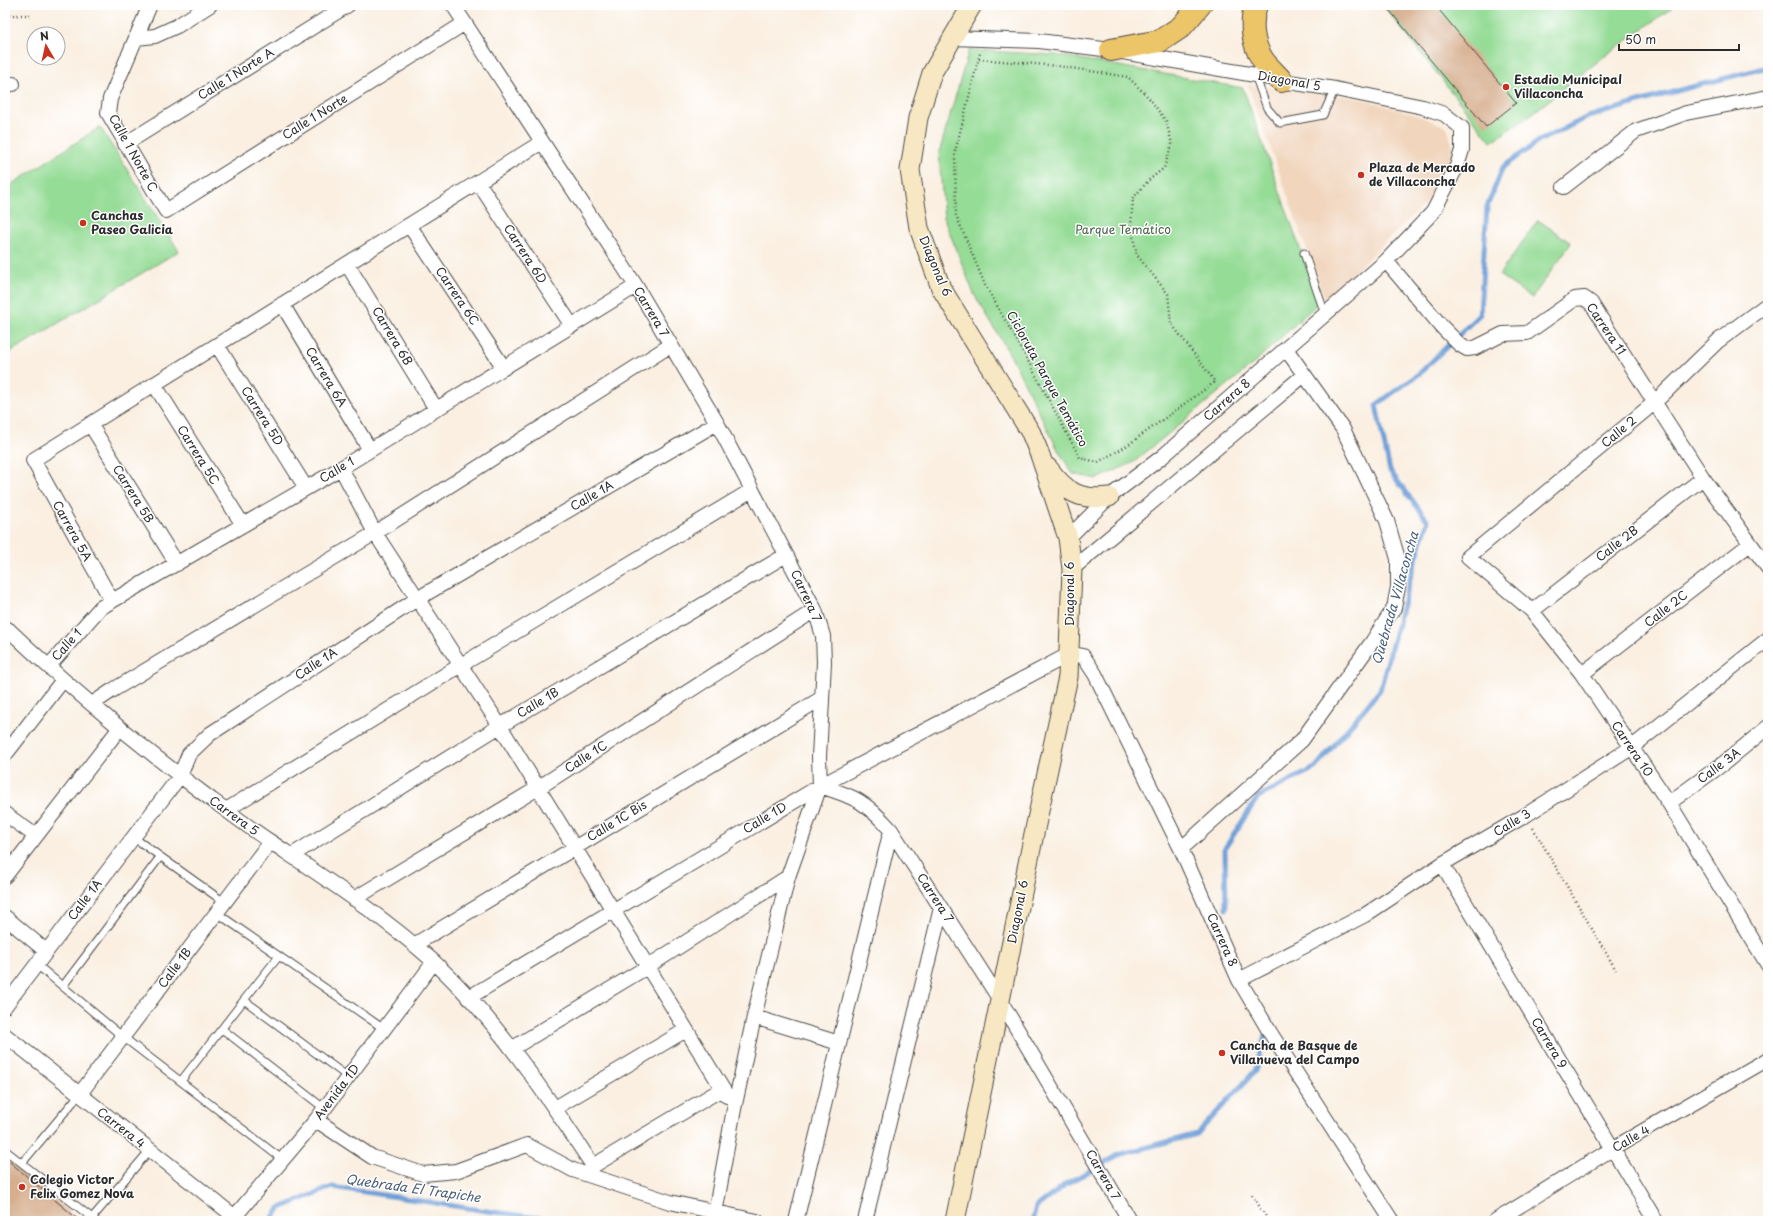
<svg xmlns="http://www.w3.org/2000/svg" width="1773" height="1226" font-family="'Playpen Sans',sans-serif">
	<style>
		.built { fill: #f1d5bd }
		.green { fill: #95dc96; stroke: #608460 }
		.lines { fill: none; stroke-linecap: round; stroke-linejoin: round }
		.stream { stroke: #6e9fd8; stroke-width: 5 }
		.building { fill: #d6ad8d }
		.lane-casing { stroke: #4a4846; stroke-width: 9 }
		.street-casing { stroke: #4a4846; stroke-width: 16 }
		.secondary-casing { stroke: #4a4846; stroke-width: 21 }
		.highway-casing { stroke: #4a4846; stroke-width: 24 }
		.path { stroke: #4a4846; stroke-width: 2.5; stroke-dasharray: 1 3; stroke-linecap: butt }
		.lane { stroke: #fff; stroke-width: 7 }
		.street { stroke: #fff; stroke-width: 14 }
		.secondary { stroke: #f7e8c3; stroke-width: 19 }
		.highway { stroke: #ecc569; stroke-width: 22 }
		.poi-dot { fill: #c8321e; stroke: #fff; stroke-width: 1.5 }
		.labels { text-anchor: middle; stroke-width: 3; stroke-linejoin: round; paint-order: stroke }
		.street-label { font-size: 12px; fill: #2b2b2b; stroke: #fff }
		.poi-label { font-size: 12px; font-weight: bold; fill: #2b2b2b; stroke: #fff; text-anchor: start }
		.park-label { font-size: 12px; fill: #4b604b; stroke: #fff }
		.water-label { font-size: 13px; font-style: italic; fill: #495f79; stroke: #fff }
	</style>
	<rect width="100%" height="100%" fill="#fff"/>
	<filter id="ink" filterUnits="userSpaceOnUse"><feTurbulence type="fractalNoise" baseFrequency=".025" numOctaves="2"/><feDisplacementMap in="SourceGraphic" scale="8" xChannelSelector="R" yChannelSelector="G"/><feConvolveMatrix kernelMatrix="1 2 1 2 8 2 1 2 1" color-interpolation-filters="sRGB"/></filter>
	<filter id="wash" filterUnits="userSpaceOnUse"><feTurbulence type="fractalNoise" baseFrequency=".012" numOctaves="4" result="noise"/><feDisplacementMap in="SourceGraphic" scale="16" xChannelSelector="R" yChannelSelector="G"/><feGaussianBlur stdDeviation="0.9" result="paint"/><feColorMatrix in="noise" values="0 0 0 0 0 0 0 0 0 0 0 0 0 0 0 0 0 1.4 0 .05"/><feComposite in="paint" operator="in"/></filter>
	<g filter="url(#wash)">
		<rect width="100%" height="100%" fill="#faefe1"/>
		<path class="built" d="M1248,85L1360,98L1413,114L1447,127L1454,151L1431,198L1325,300Z"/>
		<path class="green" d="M1383,5H1676L1601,59L1529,116L1491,142Z
			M969,50L1057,55L1243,88L1319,302L1253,364L1134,462L1097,479L1073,474L1058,450L1012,358L974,294L944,219L939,153Z
			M100,127L179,251L5,355V194L12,184Z
			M1538,220L1571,243L1532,298L1499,275Z"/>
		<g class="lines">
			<path class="stream" d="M1226,909L1225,848L1258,797L1315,768L1380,690L1411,575L1428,521L1390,471L1376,405L1419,374L1480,314L1487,207L1503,167L1539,141L1588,117L1684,89L1768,67
				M1102,1164L1118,1155L1197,1134L1255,1071L1270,1019
				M270,1221L280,1208L332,1187L493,1212L563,1221
				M1032,1221L1036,1207L1069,1182L1094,1169"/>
		</g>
		<g id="blocks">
			<path class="building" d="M1385,5H1435L1516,103L1486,127Z
				M5,1158L80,1221H5Z"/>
		</g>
	</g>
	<g filter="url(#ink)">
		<use href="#blocks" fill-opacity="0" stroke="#4a4846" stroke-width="1"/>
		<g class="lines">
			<g class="lane-casing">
				<path id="lane" d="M1255,75L1267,108L1280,123L1323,115L1335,89
					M1304,253L1325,314
					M133,837L224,902
					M217,913L384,1029
					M279,956L244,1000L348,1077
					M36,964L123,1037L283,1160
					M63,986L160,857
					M222,1029L325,1109
					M181,1081L244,1000
					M5,1150L96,1221
					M22,1163L79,1095
					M92,1218L150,1150"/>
			</g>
			<g class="street-casing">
				<path id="street" d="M150,5L110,99L108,113L166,211L465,23
					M453,5L636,286L717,423L815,610L823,636L824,662L819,757L820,786L788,877L754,1017L734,1109L715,1213
					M136,38L155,36L177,26L210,5
					M952,38L1039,41L1111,50L1255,75L1282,81L1335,89L1423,107L1444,114L1462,128V150L1457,166L1433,212L1386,261L1162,457L1109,497L1068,538
					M5,84H13
					M125,144L348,5
					M478,182L572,326
					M1564,187L1636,131L1686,113L1768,97
					M409,225L504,368
					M1386,261L1443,328L1460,345L1467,349L1475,348L1503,334L1527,333L1575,299L1584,298L1591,303L1703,478L1768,568
					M347,264L436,409
					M282,304L370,450
					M1768,304L1718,341L1654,403L1468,557L1532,611L1582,674L1669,803L1768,965
					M217,345L306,488
					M154,384L243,525
					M90,424L177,564
					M341,468L375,533L500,726L727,1096
					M1072,569L1304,375
					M112,601L33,460L542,142
					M1532,611L1703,478
					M5,628L9,630C73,691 141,747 212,800C232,814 251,829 271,842C326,879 383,916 433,961C497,1020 545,1093 593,1166L722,1089
					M49,666L100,608L341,468L636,286
					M1582,674L1750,544
					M92,704L113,690L375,533L671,345
					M5,755L63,680
					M820,786C856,797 866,802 891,830L1000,1000L1130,1221
					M1669,803L1724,763L1768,727
					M226,810L461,665L752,490
					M5,814L36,836
					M1181,849L1302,740L1372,642L1394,608L1398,587V559L1387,521L1343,429L1286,349
					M292,855L500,726L786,555
					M1442,864L1656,1221
					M5,876L119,729
					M354,899L538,788L815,610
					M5,917L46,951
					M414,945L822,698
					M1239,980L1365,915L1442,864L1526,815L1631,748L1768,639
					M468,998L820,786L1070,654L1083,656L1095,674L1181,849L1239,980L1271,1034L1392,1221
					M5,1006L180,776L189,754L210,734L417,599L717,423
					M754,1017L839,1043
					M5,1035L235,1217L238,1221
					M513,1048L647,967L788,877
					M79,1095L270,842
					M555,1108L686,1030
					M316,1120L372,1157L423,1174L456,1171L527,1145L573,1170L670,1202L757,1221
					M231,1221L316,1120L434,962
					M796,1221L891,830
					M865,1221L941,908
					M1495,1221L1612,1149L1768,1059"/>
			</g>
			<g class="secondary-casing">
				<path id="secondary" d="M1048,468C1065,491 1079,501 1109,497
					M955,1221L1035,829L1068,677L1072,569L1068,538L1040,455L1031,433L941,288L919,228L910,170L918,118L932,73L972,5"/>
			</g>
			<g class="highway-casing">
				<path id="highway" d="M1256,5C1250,22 1252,44 1263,60C1268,67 1276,74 1282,81
					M1111,50L1160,41L1181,27L1200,5"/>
			</g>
			<path class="path" d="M5,15H31
				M979,59L1058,66L1128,77L1149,98L1166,121L1172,144L1164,168L1149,180L1133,198L1131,227L1137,255L1168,294L1171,323L1215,382L1125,447L1098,462L1080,458L1020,346L985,285L956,215L955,152L980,53
				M1533,828L1616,970
				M1252,1195L1269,1221"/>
			<use href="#lane" class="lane"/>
			<use href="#street" class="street"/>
			<use href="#secondary" class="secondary"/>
			<use href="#highway" class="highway"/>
		</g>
	</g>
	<g class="poi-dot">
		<circle cx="1506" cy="87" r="4"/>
		<circle cx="1361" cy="175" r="4"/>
		<circle cx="83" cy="223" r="4"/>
		<circle cx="1222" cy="1053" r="4"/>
		<circle cx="22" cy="1187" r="4"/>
	</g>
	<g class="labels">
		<g class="street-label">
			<text transform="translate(236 74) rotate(-32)" y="4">Calle 1 Norte A</text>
			<text transform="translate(1289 81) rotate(10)" y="4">Diagonal 5</text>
			<text transform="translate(315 117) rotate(-32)" y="4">Calle 1 Norte</text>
			<text transform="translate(133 153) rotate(61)" y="4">Calle 1 Norte C</text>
			<text transform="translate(525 254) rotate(57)" y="4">Carrera 6D</text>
			<text transform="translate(935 266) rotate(67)" y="4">Diagonal 6</text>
			<text transform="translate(457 296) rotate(56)" y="4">Carrera 6C</text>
			<text transform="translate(651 312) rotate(59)" y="4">Carrera 7</text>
			<text transform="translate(1606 329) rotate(56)" y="4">Carrera 11</text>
			<text transform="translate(392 336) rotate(59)" y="4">Carrera 6B</text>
			<text transform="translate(326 377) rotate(59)" y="4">Carrera 6A</text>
			<text transform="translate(1047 379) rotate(61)" y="4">Cicloruta Parque Temático</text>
			<text transform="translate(1227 400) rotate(-41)" y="4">Carrera 8</text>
			<text transform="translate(262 416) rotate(58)" y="4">Carrera 5D</text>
			<text transform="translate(1619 432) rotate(-40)" y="4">Calle 2</text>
			<text transform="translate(198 455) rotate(58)" y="4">Carrera 5C</text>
			<text transform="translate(337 470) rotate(-31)" y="4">Calle 1</text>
			<text transform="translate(133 494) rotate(58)" y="4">Carrera 5B</text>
			<text transform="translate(592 496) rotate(-30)" y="4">Calle 1A</text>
			<text transform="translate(72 531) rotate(61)" y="4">Carrera 5A</text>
			<text transform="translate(1617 544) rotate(-38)" y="4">Calle 2B</text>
			<text transform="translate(1070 594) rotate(-90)" y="4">Diagonal 6</text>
			<text transform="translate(806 596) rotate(65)" y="4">Carrera 7</text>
			<text transform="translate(1666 609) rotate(-38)" y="4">Calle 2C</text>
			<text transform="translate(67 645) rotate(-48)" y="4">Calle 1</text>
			<text transform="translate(316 664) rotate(-33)" y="4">Calle 1A</text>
			<text transform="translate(538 703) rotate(-31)" y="4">Calle 1B</text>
			<text transform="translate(1632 749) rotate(56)" y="4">Carrera 10</text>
			<text transform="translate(586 757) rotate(-33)" y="4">Calle 1C</text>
			<text transform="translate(1719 766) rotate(-37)" y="4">Calle 3A</text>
			<text transform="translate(234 816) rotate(36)" y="4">Carrera 5</text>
			<text transform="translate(765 818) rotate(-31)" y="4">Calle 1D</text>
			<text transform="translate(617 821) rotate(-31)" y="4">Calle 1C Bis</text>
			<text transform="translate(1512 823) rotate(-31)" y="4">Calle 3</text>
			<text transform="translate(935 898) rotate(57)" y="4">Carrera 7</text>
			<text transform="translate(85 900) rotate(-53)" y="4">Calle 1A</text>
			<text transform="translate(1018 912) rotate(-79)" y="4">Diagonal 6</text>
			<text transform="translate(1222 940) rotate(66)" y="4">Carrera 8</text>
			<text transform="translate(175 968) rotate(-53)" y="4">Calle 1B</text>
			<text transform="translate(1549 1043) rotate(59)" y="4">Carrera 9</text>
			<text transform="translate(337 1092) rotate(-53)" y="4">Avenida 1D</text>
			<text transform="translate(121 1128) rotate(38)" y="4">Carrera 4</text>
			<text transform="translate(1631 1139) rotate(-30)" y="4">Calle 4</text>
			<text transform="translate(1103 1175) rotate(60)" y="4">Carrera 7</text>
		</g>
		<g class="poi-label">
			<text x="1514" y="84">Estadio Municipal<tspan x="1514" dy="14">Villaconcha</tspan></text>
			<text x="1369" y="172">Plaza de Mercado<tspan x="1369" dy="14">de Villaconcha</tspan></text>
			<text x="91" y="220">Canchas<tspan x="91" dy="14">Paseo Galicia</tspan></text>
			<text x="1230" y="1050">Cancha de Basque de<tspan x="1230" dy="14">Villanueva del Campo</tspan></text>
			<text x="30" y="1184">Colegio Victor<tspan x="30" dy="14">Felix Gomez Nova</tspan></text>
		</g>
		<g class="park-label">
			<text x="1123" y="234">Parque Temático</text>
		</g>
		<g class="water-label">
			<text transform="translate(1395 598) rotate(-74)" y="5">Quebrada Villaconcha</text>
			<text transform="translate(413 1188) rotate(8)" y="5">Quebrada El Trapiche</text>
		</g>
	</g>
	<rect width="1773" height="1226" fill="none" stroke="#fff" stroke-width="20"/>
	<g transform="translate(46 46) rotate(351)"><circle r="19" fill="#ffffff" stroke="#aaaaaa"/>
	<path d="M0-3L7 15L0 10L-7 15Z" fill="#c8321e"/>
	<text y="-6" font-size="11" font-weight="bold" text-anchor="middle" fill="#2b2b2b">N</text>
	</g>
	<path d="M1619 44v6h120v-6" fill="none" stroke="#2b2b2b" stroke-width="2"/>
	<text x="1625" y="44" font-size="12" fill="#2b2b2b" stroke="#ffffff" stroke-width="3" paint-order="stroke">50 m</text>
</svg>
